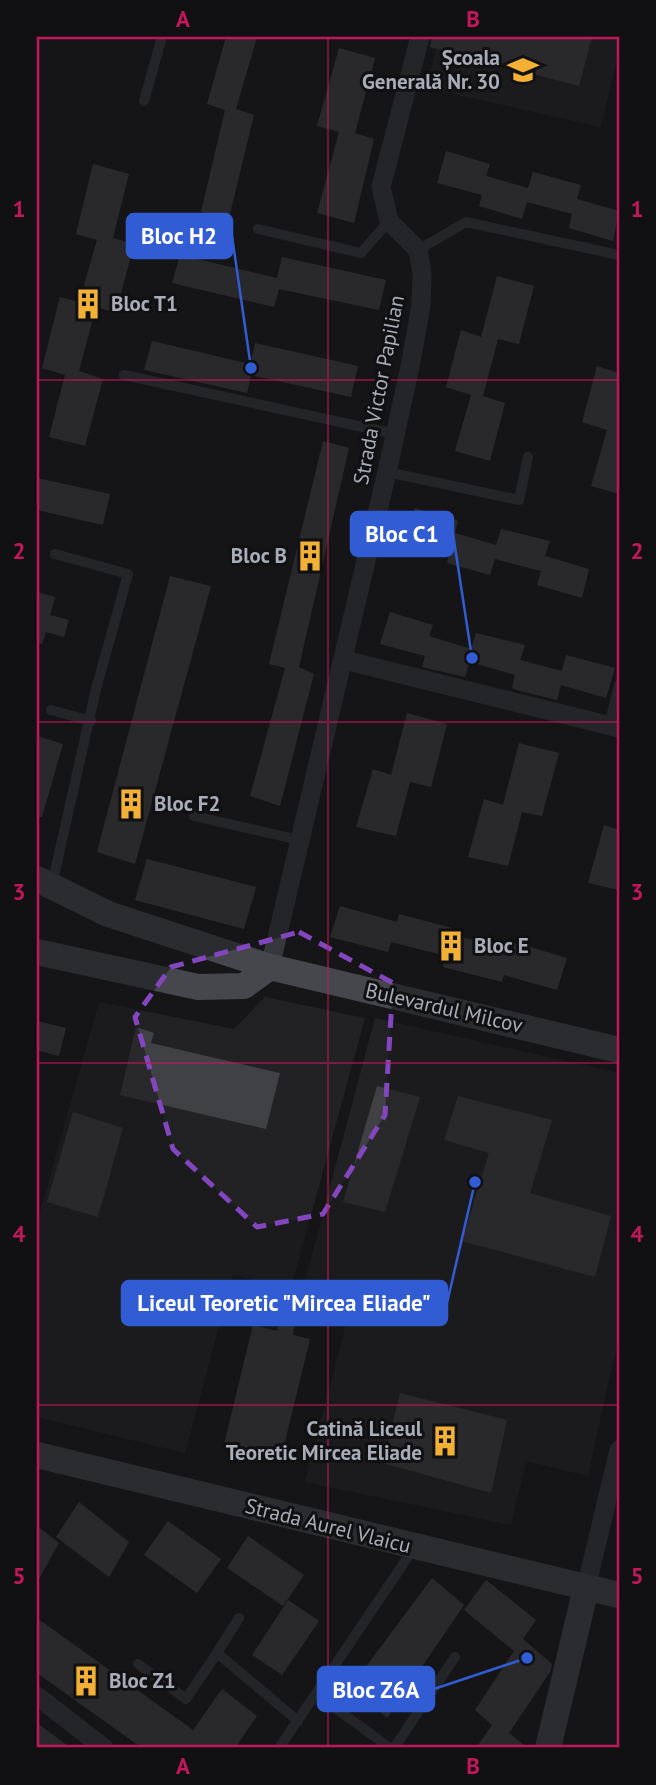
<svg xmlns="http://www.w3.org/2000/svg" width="656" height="1785" font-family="'PT Sans',sans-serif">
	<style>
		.built { fill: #222225 }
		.building { fill: #404145 }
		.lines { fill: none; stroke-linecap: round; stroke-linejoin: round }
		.lane { stroke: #37383d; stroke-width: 10 }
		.street { stroke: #37383d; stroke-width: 19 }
		.secondary { stroke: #45474d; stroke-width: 26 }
		.marked { fill: none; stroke: #8446be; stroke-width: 5; stroke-dasharray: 14 9; stroke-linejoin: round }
		.grid { fill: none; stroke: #c2185b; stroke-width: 2; stroke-opacity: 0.55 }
		.labels { text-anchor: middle; stroke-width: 6; stroke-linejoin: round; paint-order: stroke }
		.poi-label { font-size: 21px; font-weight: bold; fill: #a8adb8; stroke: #111113; text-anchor: start }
		.street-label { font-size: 21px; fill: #a8adb8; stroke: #111113 }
		.leader { fill: none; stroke: #325cd3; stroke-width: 2.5 }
		.callout-dot { fill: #325cd3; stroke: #111113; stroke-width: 2.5 }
		.callout { fill: #325cd3; stroke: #325cd3; stroke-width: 2.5 }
		.callout-label { font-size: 23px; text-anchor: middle; font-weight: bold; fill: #fff }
		.neatline { fill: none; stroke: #c2185b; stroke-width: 2.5 }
		.grid-label { font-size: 23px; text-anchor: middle; font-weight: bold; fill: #c2185b }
	</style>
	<rect width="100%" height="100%" fill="#161618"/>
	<path class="built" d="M439,37H619V51L601,127L427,88Z
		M265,997L365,1018L291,1288L233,1275L185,1453L37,1417V1223L99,1002L234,1029Z
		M375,1018L619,1073V1340L608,1383L588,1476L526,1461L511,1525L305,1482L351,1305L302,1292Z"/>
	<path class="building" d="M226,37H257L236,109L254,115L229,218L201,212L225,110L207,104Z
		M432,37H592L579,86L430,47Z
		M339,48L375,58L355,133L374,139L354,223L317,213L339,132L317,126Z
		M446,151L490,164L486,176L528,188L533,172L581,185L577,199L619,211L613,241L569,228L572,214L527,202L522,219L479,206L482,195L437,183Z
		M93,164L129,174L113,238L134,244L116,313L96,307L79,371L103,379L85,446L49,437L65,375L42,368L60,297L79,302L97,240L76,234Z
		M180,255L277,278L282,257L386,280L379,310L279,289L274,307L172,283Z
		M497,276L534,286L519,344L498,339L483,396L505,403L490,461L455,451L471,395L446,387L461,330L481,337Z
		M152,341L250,364L255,343L358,366L351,397L251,375L247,393L144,370Z
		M597,366L619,373V494L591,486L607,430L582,422Z
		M323,441L349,448L299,667L314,674L280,806L250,796L285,668L269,664Z
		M37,478L110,494L103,525L37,510Z
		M415,508L458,521L455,533L496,545L501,529L550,541L545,556L589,569L582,598L537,585L541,571L495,559L490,575L447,563L450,552L405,540Z
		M170,576L211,586L135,864L97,852Z
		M37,592L55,597L50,615L69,620L64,637L46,632L42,644L37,643Z
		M390,612L433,625L429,636L471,649L476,633L525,645L520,660L562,671L566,655L615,668L606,698L561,685L557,700L520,691L512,688L515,675L470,662L465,677L422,667L425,656L380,644Z
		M407,713L447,724L431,787L410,782L396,836L356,827L373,769L391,775Z
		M37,736L63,744L42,817H37Z
		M519,743L559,753L542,816L522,812L508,866L468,857L484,799L503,805Z
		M604,825L619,830V890L588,883Z
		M147,859L256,887L244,929L135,900Z
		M340,906L397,922L399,914L452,928L450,934L511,950L513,942L567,958L557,990L504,975L502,982L443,967L446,956L391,942L388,952L330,937Z
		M37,1021L66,1028L59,1056L37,1050Z
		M136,1027L154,1033L151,1043L280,1073L266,1129L120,1095Z
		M377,1086L420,1097L385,1212L343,1202Z
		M458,1096L552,1120L530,1193L611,1216L595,1277L462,1241L489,1153L444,1140Z
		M73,1112L123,1128L98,1217L47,1202Z
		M279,1322L294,1326L293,1335L310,1339L280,1462L223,1448L253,1325L277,1331Z
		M400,1393L507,1420L491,1493L383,1463Z
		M79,1502L129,1542L109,1577L56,1537Z
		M168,1521L221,1559L197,1593L144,1555Z
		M37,1526L59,1543L37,1582Z
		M248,1536L304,1575L283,1606L227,1568Z
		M432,1578L464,1605L387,1718L351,1687Z
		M486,1580L536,1620L523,1639L552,1664L550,1672L509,1733L528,1748H476L492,1725L475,1710L514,1651L464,1610Z
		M288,1600L319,1621L282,1675L252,1655Z
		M37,1618L193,1730L222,1689L257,1716L235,1748H142L37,1673Z
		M37,1723L71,1748H37Z"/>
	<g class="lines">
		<path class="lane" d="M144,101L162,37
			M258,229L361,253L389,221
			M418,250L466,222L619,255
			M124,375L395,434
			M387,472L519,500L528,457
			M51,710L91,721
			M609,726L619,685
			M194,816L299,840
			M52,885L96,689L128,574L55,554
			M217,1653L239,1618
			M138,1664L186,1699L217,1653L298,1721
			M316,1694L390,1748
			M279,1748L414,1548
			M394,1748L455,1657"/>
		<path class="street" d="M344,660L619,728
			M270,967L387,472L411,362L421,305L422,274L418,250L389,221L381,187L420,37
			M586,1588L619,1450
			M37,1696L104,1748"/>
		<path class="secondary" d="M37,879L108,914L270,967L619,1050
			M37,952L198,987L244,986L270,967
			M37,1455L619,1595
			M548,1748L586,1588"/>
	</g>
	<path d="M0 0H656V1785H0ZM299,932L393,983L385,1115L323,1214L257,1227L173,1149L135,1017L171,967Z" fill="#161618" fill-opacity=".55" fill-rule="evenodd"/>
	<path class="marked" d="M299,932L393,983L385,1115L323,1214L257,1227L173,1149L135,1017L171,967Z"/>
	<path class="grid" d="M328,37V1748M37,380H619M37,722H619M37,1063H619M37,1405H619"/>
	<defs>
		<g id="school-bare" transform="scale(2.415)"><path d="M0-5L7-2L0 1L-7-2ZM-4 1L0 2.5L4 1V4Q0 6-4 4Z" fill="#f2b134" stroke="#111113" stroke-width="2.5" paint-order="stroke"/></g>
		<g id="building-bare" transform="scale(2.415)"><path d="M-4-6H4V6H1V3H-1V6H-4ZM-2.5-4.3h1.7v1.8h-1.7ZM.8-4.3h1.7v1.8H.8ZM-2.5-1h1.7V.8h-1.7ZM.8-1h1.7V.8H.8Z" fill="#f2b134" stroke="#111113" stroke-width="2.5" paint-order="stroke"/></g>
	</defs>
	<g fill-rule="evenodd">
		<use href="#school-bare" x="523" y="70"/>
		<use href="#building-bare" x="88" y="304"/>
		<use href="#building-bare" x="310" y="556"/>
		<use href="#building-bare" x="131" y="804"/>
		<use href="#building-bare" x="451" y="946"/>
		<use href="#building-bare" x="445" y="1441"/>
		<use href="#building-bare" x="86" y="1681"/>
	</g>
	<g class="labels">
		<g class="poi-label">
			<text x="500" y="65" text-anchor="end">Școala<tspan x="500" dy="24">Generală Nr. 30</tspan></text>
			<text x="111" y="311">Bloc T1</text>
			<text x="287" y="563" text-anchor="end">Bloc B</text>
			<text x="154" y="811">Bloc F2</text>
			<text x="474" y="953">Bloc E</text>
			<text x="422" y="1436" text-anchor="end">Catină Liceul<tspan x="422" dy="24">Teoretic Mircea Eliade</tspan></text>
			<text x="109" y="1688">Bloc Z1</text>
		</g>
		<g class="street-label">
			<text transform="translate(379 390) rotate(-79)" y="7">Strada Victor Papilian</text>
			<text transform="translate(444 1008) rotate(13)" y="7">Bulevardul Milcov</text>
			<text transform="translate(328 1526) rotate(14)" y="7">Strada Aurel Vlaicu</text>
		</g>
	</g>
	<path class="leader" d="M251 368L232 236M472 658L453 534M475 1182L447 1303M527 1658L434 1689"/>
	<g class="callout-dot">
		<circle cx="251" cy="368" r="7"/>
		<circle cx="472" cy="658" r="7"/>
		<circle cx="475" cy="1182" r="7"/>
		<circle cx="527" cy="1658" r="7"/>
	</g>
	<g class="callout">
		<rect x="127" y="214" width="105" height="44" rx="7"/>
		<rect x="351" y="512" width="102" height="44" rx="7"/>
		<rect x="122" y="1281" width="325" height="44" rx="7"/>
		<rect x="318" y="1667" width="116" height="44" rx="7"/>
	</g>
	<g class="callout-label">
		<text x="179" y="244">Bloc H2</text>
		<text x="402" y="542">Bloc C1</text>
		<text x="284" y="1311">Liceul Teoretic "Mircea Eliade"</text>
		<text x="376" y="1698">Bloc Z6A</text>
	</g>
	<rect width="656" height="1785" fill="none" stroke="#111113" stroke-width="77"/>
	<rect x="38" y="38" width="580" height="1708" class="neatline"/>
	<g class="grid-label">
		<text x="183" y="27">A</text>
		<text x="473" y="27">B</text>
		<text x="19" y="217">1</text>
		<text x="637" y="217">1</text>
		<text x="19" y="559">2</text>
		<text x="637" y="559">2</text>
		<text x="19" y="900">3</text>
		<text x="637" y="900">3</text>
		<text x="19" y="1242">4</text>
		<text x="637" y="1242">4</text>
		<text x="19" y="1584">5</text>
		<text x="637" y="1584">5</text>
		<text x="183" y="1774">A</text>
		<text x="473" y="1774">B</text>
	</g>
</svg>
